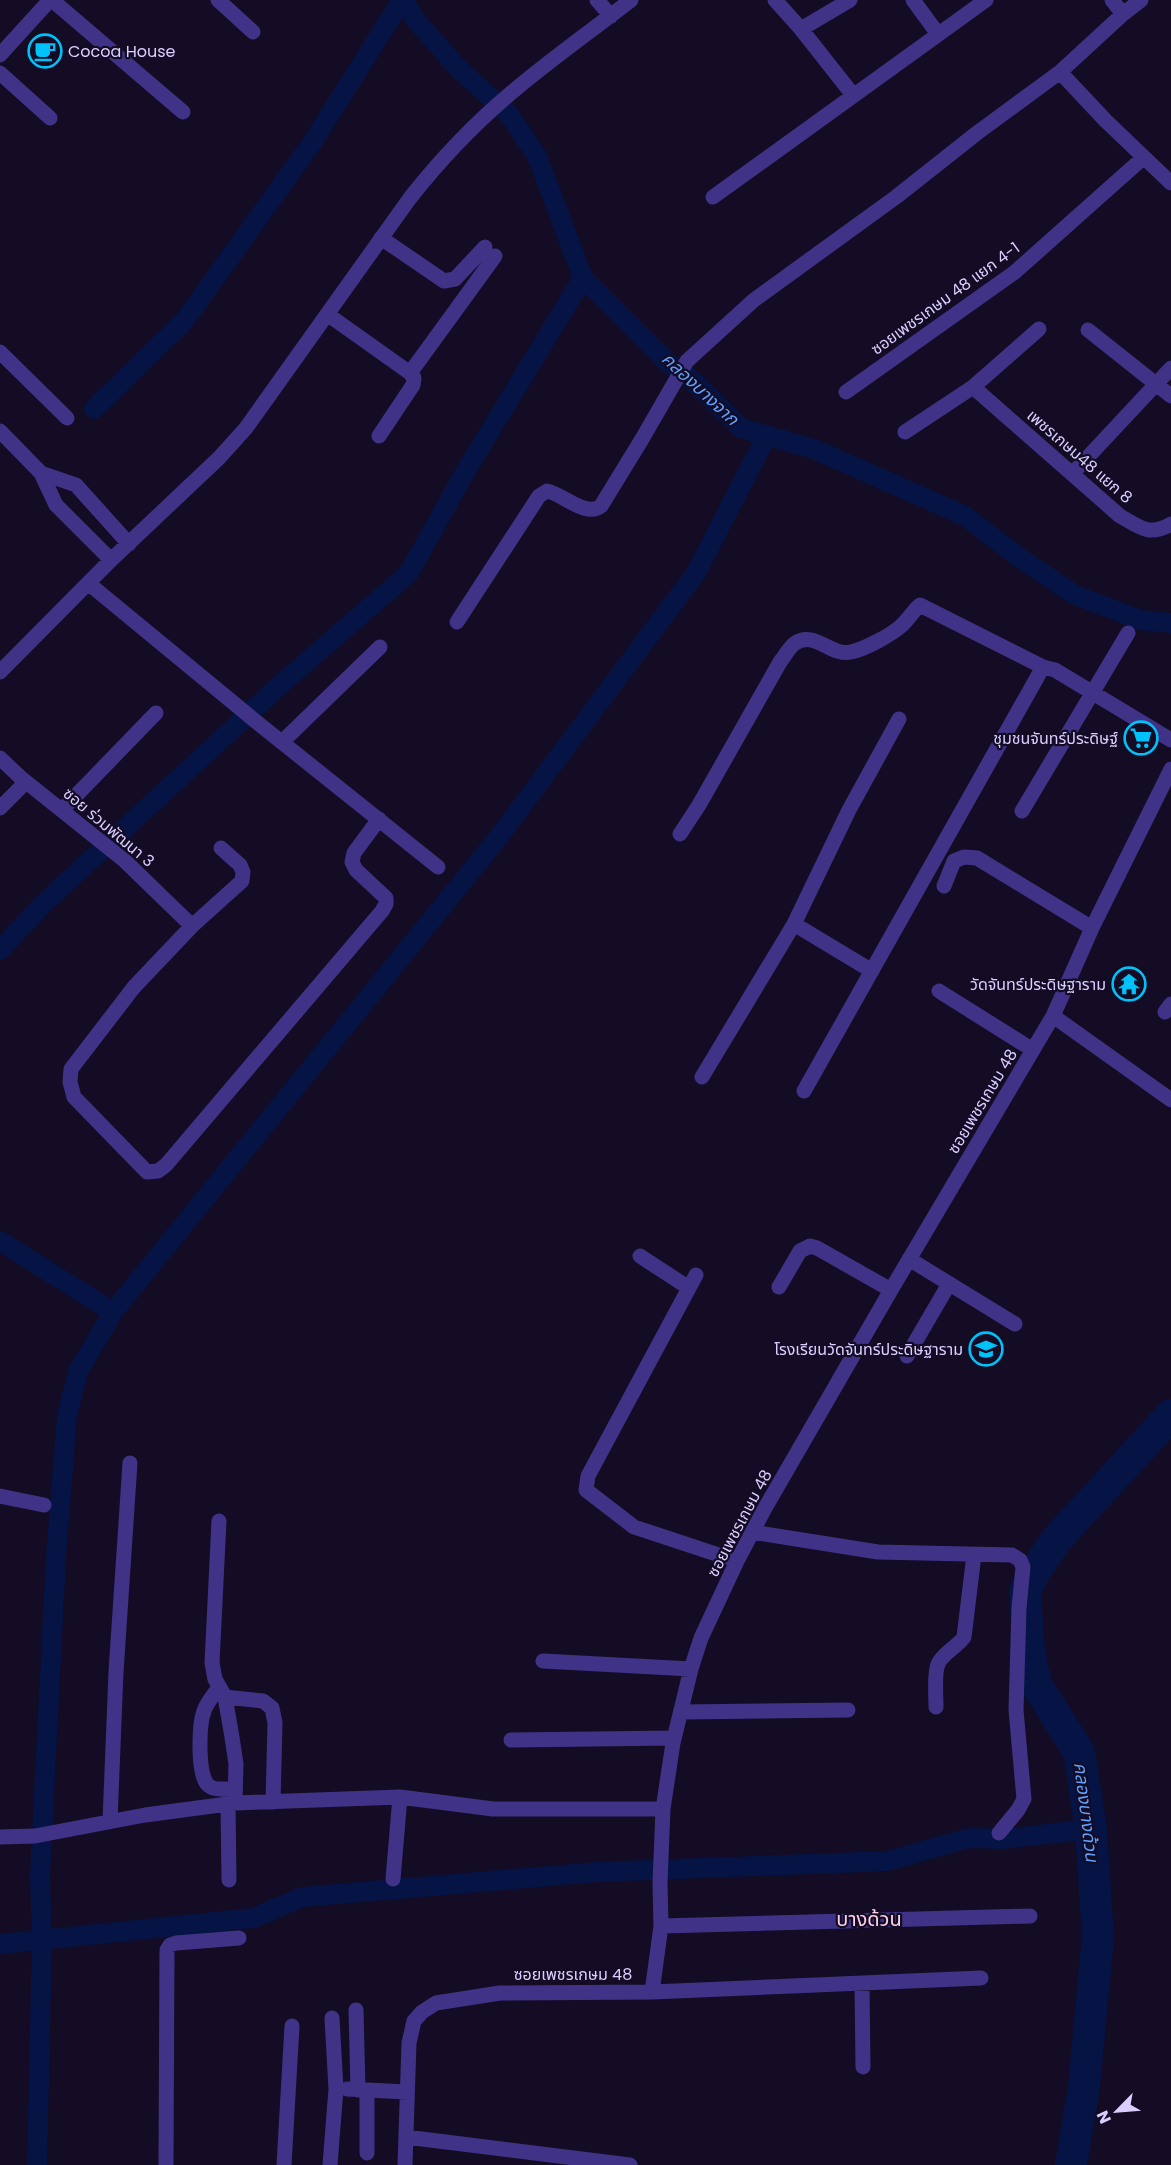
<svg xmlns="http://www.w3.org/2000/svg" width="1171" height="2165" font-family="Poppins,'Noto Sans Thai',sans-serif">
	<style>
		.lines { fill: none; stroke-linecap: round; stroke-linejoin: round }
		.canal { stroke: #051444; stroke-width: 20 }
		.river { stroke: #051444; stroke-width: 32 }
		.minor { stroke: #403387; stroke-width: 15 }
		.labels { text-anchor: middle; stroke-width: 4.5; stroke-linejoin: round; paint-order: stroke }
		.poi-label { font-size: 16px; fill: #dacfff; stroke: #130c24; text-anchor: end }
		.street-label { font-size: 16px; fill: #dacfff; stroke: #130c24 }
		.water-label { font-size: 18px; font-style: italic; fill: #5da0ff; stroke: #130c24 }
		.quarter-label { font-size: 20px; fill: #ffd1e8; stroke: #130c24 }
	</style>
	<rect width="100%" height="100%" fill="#130c24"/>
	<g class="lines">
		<path class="canal" d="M403,0L415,19L459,69L509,114L537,156L583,278L667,362L692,380L741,428L814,449L965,516L1023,560L1075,595L1141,620L1171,623
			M94,409L185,320L312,143L402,0
			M0,950L42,905L280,685L409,573L464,474L583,278
			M0,1241L113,1312
			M0,1944L254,1918L302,1897L597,1872L888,1861L969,1838L1003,1839L1091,1829
			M37,2165L42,1941L40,1875L56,1557L67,1415L78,1372L113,1312L498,838L696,573L767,435"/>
		<path class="river" d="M1071,2165L1084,2087L1098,1936L1091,1829L1079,1752L1036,1684L1029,1652L1025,1592L1035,1571L1057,1539L1171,1415"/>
		<path class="minor" d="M52,0L183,112
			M218,0L253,32
			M597,0L611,16
			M775,0L801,29L853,95
			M913,0L938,34
			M1112,0L1123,14
			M801,29L850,0
			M0,55L50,0
			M1060,72L1105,120L1171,183
			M0,73L50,118
			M713,197L986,0
			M381,238L444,281L455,279L485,247
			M327,314L410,373L414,378L413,385L379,436
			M1088,330L1171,396
			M0,352L67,418
			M410,373L495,256
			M973,387L1120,516C1140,527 1149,537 1171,524
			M846,392L1015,272L1143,158
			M0,431L41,473L56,505L111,560
			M905,432L973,387L1039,329
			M41,473L76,485L129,544
			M1072,474L1171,368
			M88,583L259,724L438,867
			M457,622L539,496L547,491C563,494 586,518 601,506L642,439L687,361L754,300L896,197L977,133L1060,72L1123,14L1141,0
			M0,672L111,560L219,458L246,428L410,198C440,160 474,124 511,93C550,60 591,31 631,0
			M282,742L380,647
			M0,758L20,777L125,861L192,926
			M0,808L26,782
			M62,810L156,713
			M1022,811L1128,633
			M680,834L699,805L780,662C784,657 789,648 794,644C814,629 831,657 851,652C865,649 891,635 901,626C908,620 913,611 920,605L1043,667L1055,670L1171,740
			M221,848L240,865L243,872L242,881L192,926L134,987L71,1069L70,1082L74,1097L147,1172L158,1171L166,1165L382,911L386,904V898L356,870L352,862L354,853L379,819
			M944,886L954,861L964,857L977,858L1092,928
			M794,924L872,971
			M939,991L1033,1050
			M1165,1012L1171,1004
			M1053,1016L1171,1100
			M702,1077L794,924L849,810L899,719
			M804,1091L1043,667
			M640,1256L689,1288
			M909,1259L1015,1324
			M696,1275L588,1476L586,1490L634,1527L737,1561
			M779,1287L800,1251L810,1246L817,1248L891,1290
			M907,1356L949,1284
			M0,1496L44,1505
			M219,1521L212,1663L215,1679L225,1697L232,1737L236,1764L235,1803
			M752,1532L878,1552L1012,1555L1020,1560L1023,1567L1019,1608L1016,1710L1024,1799L1018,1810L999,1833
			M543,1661L691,1669
			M219,1687C214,1695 207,1702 204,1711C199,1724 197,1775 208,1785C214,1791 227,1789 235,1788
			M225,1697L263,1701L272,1708L275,1723L273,1802
			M936,1707C936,1697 934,1673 938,1664C942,1654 957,1647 964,1637L974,1555
			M681,1712L848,1710
			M511,1740L674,1738
			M228,1805L229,1880
			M110,1821L116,1672L130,1463
			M0,1837L35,1836L145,1815L235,1803L400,1797L493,1809H663
			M393,1879L400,1797
			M661,1926L1030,1916
			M862,1984L863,2067
			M652,1992L661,1926L660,1883L663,1809L673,1743L691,1669L701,1638L737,1561L765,1508L891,1290L1053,1016L1092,928L1171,769
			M356,2010L358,2090
			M347,2089L407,2092
			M367,2090V2153
			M406,2137L630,2165
			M166,2165L167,1950L170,1945L176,1943L239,1938
			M284,2165L292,2026
			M330,2165L336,2089L332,2018
			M405,2165L409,2043L414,2021L422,2012L436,2003L500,1993L652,1992L981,1978"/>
	</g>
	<defs>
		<g id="cafe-ring" transform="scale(1.725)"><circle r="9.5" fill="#130c24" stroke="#00c2fa" stroke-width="1.5"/><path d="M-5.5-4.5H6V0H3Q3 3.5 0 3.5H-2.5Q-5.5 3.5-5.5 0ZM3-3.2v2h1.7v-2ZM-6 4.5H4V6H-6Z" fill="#00c2fa"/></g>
		<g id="supermarket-ring" transform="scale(1.725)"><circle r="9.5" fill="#130c24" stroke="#00c2fa" stroke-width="1.5"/><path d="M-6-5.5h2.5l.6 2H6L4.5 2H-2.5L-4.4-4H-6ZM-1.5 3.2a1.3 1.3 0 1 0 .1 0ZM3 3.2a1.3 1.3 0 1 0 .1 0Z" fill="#00c2fa"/></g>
		<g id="temple-ring" transform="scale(1.725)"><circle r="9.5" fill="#130c24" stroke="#00c2fa" stroke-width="1.5"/><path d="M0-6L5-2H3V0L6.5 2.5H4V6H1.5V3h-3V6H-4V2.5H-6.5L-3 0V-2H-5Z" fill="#00c2fa"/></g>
		<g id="school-ring" transform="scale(1.725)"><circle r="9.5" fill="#130c24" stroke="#00c2fa" stroke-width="1.5"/><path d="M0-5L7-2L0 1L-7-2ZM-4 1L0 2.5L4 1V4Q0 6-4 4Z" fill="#00c2fa"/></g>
	</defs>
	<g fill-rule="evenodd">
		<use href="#cafe-ring" x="45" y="51"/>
		<use href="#supermarket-ring" x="1141" y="738"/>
		<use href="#temple-ring" x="1129" y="984"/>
		<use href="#school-ring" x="986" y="1349"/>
	</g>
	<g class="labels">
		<g class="poi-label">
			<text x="68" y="57" text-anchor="start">Cocoa House</text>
			<text x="1118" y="744">ชุมชนจันทร์ประดิษฐ์</text>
			<text x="1106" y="990">วัดจันทร์ประดิษฐาราม</text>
			<text x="963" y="1355">โรงเรียนวัดจันทร์ประดิษฐาราม</text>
		</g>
		<g class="street-label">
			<text transform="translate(945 298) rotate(-36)" y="6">ซอยเพชรเกษม 48 แยก 4-1</text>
			<text transform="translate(1080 456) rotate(41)" y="6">เพชรเกษม48 แยก 8</text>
			<text transform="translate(109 827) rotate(40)" y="6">ซอย ร่วมพัฒนา 3</text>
			<text transform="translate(982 1101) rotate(-59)" y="6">ซอยเพชรเกษม 48</text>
			<text transform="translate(739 1523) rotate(-62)" y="6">ซอยเพชรเกษม 48</text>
			<text x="573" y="1980">ซอยเพชรเกษม 48</text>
		</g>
		<g class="water-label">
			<text transform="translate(700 389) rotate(43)" y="6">คลองบางจาก</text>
			<text transform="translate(1086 1812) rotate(83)" y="6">คลองบางด้วน</text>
		</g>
		<g class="quarter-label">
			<text x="869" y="1926">บางด้วน</text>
		</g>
	</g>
	<g transform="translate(1117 2111) rotate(245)" stroke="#130c24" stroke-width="4.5" paint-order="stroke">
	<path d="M0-4.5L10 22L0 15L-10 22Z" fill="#dacfff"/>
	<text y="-9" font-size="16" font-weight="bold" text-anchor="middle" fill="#dacfff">N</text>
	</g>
</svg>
